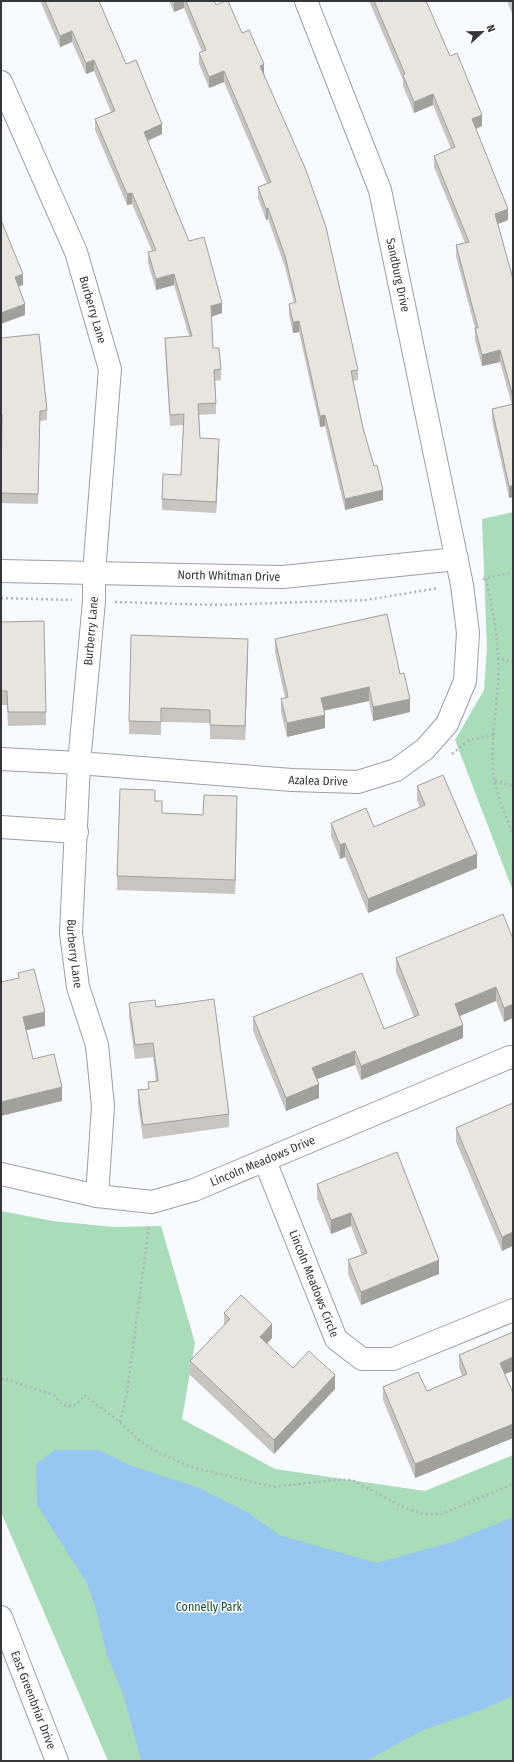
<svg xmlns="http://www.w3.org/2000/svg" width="514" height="1762" font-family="'Fira Sans Condensed',sans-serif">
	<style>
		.green { fill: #a9dcb9 }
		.water { fill: #97c7f1 }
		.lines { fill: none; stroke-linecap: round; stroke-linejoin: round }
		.minor-casing { stroke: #9a9fa4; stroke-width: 24 }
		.path { stroke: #b0b4b7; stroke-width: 2.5; stroke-dasharray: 2 3; stroke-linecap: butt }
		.minor { stroke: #fff; stroke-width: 22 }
		.wall { fill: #c8c4bf }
		.shaded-wall { fill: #a2a09b }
		.building { fill: #e8e4de; stroke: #a2a09b }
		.labels { text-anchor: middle; stroke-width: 3; stroke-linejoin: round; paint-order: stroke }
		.street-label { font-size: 12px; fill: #343638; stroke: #fff }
		.park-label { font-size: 12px; fill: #10502d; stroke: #fff }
	</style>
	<rect width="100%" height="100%" fill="#f7fbff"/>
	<path class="green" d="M513,512V891L455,740L484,690L487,648L482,519Z
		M1,1211L53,1221L114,1227L161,1226L195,1343L182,1419L275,1469L425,1491L513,1455V1761H108L1,1512Z"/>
	<path class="water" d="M54,1450H98L132,1466L197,1487L249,1513L279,1535L377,1563L452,1542L513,1517V1696L481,1710L423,1730L366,1761H141L124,1697L106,1652L98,1617L87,1583L37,1505L36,1464Z"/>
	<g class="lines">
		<g class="minor-casing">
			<g id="minor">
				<path id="s1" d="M1,82L76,252L110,369L94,573V601L79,763L71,933L78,987L97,1045L103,1106L97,1196"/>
				<path id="s2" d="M1,571L283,577L457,559"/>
				<path id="s3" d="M1,759L79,763L292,780L358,782L396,770L425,749L447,724L465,681L468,633L462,585L380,190L306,1"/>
				<path d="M1,827L77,832"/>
				<path id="s4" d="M265,1161L336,1339L362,1359H393L513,1310"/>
				<path id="s5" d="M1,1174L97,1196L152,1202L194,1190L510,1057L513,1058"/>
				<path id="s6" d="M1,1617L57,1761"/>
			</g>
		</g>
		<path class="path" d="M483,579L513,572
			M486,579C494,613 500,649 498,684C496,713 491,742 493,770C495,792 505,814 513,834
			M1,598L72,600
			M115,602L218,605L366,600L439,588
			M497,658L513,662
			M452,754L469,740L494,735
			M495,781L513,786
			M1,1378L54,1395C63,1409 75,1411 84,1395L120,1422L140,1441L159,1453L191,1467L273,1487L335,1480H352L405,1508L423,1514H442L513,1484
			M120,1422L127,1393L149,1225"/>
		<use href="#minor" class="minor"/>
	</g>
	<path class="wall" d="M40,1H99L126,64L162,134L148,141L189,241L222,313L211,316L213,348L221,369V380L215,381L216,403V414L199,415L200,438L219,450L216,513L162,510V499L181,475L184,425L170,426L165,348V338L189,336L174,285L156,290L148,263V252L152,251L132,204L127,205L95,130V119L111,112L94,71L86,74L72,42L60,47Z
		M169,1H214L216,5L242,33L264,73L358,370V380L353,381L363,428L383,500L345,510L325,426L320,427L299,332L293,333L289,315V304L294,303L285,267L268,219L266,220L258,198V187L267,184L224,82L209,88L199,64V53L202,52L184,8L174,12Z
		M369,1H426L450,56L482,126L476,129L508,220L498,224L513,279V497L509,498L492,420V409L512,405L500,362L482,366L475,340V328L456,256V245L465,243L434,167V156L451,149L433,105L414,113L403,86V80Z
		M507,1H513V16Z
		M1,338L47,410V420L40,421L38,504L1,503L2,425H1Z
		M1,622L46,712V725L8,726L7,705H1Z
		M275,639L400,674L410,712L373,721L369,701L324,711L325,728L287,737L281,712V699L285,698L275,652Z
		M248,653L245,740L210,739V723L161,722V735L129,734V721Z
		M417,786L477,868L368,913L345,857L340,859L331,836V823L374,827L420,807L417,800Z
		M155,801L162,813L203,815L237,810L235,894L117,890V876Z
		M513,939L504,1022L496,1001L460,1016L463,1038L361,1080L355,1065L317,1079L319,1098L286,1111L253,1031V1017L384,1029L414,1017L396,972V958Z
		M129,1003L156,1007L229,1114V1127L143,1139L138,1104V1090L148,1089V1082L156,1081L153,1057L135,1059L129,1017Z
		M513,1103L502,1251L456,1142V1128Z
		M317,1184L439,1274L361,1305L348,1274V1260L362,1255L351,1226L331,1234L317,1198Z
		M224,1313L272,1338L267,1344L293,1368L335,1389L274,1454L190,1375V1361L224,1325Z
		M459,1355L505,1374L513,1393V1438L415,1478L383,1400V1387L427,1391L462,1376L459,1368Z"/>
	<path class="shaded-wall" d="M174,1H184V8L174,12Z
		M72,31V42L60,47V36Z
		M94,60V71L86,74V63Z
		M264,64V75L260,66Z
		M224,71V82L209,88V77Z
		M433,94V105L414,113V102Z
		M482,115V126L472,130V119Z
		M162,124V134L144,142V132Z
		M132,193V204L127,205V194Z
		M268,208V219L266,220V209Z
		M508,209V220L495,225V214Z
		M23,274V285L15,288V277Z
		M174,274V285L156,290V279Z
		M222,303V313L211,317V306Z
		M25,304V315L1,324V313Z
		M299,321V332L293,333V322Z
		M500,350V362L482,366V355Z
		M325,415V426L320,427V416Z
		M219,439V450L216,513V502Z
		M509,486H513V497L509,498Z
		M383,490V500L345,510V499Z
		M248,639V653L245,740V726Z
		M369,687V701L321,711V698Z
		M410,699V712L373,721V707Z
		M325,715V728L287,737V723Z
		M237,796V810L235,894V880Z
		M345,843V857L340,859V845Z
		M477,854V868L368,913V899Z
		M496,987V1001L455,1018V1004Z
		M513,1004V1018L504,1022V1008Z
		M45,1012V1026L23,1031V1017Z
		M463,1025V1038L361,1080V1066Z
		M355,1051V1065L312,1081V1068Z
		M319,1084V1098L286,1111V1098Z
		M62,1087V1101L1,1116V1102Z
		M351,1213V1226L331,1234V1220Z
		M513,1232V1246L502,1251V1237Z
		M439,1260V1274L361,1305V1292Z
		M272,1324V1338L260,1351V1337Z
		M513,1357V1371L500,1376V1363Z
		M335,1375V1389L274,1454V1440Z
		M513,1424V1438L415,1478V1464Z"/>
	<path class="building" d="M45,1H99L126,64L136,60L162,124L144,132L189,241L204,237L222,303L211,306L213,348H219L221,369L214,370L216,403L198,404L200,438L219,439L216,502L162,499L163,474L181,475L184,414L170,415L165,338L192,336L174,274L156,279L148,252L156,250L132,193L127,194L95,119L115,111L94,60L86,63L72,31L60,36Z
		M186,1H214L216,5L225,1H228L242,33L249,30L264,64L260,66L306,170L326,227L358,370L351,371L363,428L374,466L377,465L383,490L345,499L325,415L320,416L299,321L293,322L289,304L296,302L285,256L268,208L266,209L258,187L271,182L224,71L209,77L199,53L206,50Z
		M374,1H426L450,56L457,53L482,115L472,119L508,209L495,214L513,279V397L500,350L482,355L475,328H478L456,245L469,242L434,156L455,147L433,94L414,102L403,75L405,74Z
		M1,220L23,274L15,277L25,304L1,313Z
		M39,334L47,410L40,411L38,494L1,493L2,415H1V338Z
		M513,404V486H509L492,409Z
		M387,614L400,674L404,673L410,699L373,707L369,687L321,698L325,715L287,723L281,699L288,697L275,639Z
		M44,621L46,712H8L7,691H1V622Z
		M131,635L248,639L245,726L210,725V710L161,708V722L129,721Z
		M443,775L477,854L368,899L345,843L340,845L331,823L366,808L374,827L425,805L417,786Z
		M120,789L155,790V801H162V813L203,815L204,795L237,796L235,880L117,876Z
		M503,914L513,939V1004L504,1008L496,987L455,1004L463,1025L361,1066L355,1051L312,1068L319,1084L286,1098L253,1017L362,973L384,1029L419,1015L396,958Z
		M34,969L45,1012L23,1017L33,1059L54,1054L62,1087L1,1102V982L19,978L18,973Z
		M214,999L229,1114L143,1125L138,1090L149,1089L148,1082L158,1081L153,1043L135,1045L129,1003L155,1000L156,1007Z
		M513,1103V1232L502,1237L456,1128Z
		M397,1152L439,1260L361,1292L348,1260L367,1253L351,1213L331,1220L317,1184Z
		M241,1295L272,1324L260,1337L293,1368L309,1351L335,1375L274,1440L190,1361L230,1319L224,1313Z
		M513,1332V1357L500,1363L513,1393V1424L415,1464L383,1387L418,1372L427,1391L467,1374L459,1355Z"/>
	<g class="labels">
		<g class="street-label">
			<text transform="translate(398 275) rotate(78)" y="4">Sandburg Drive</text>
			<text dy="4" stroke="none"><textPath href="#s1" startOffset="246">Burberry Lane</textPath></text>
			<text dy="4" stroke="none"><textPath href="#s2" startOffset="228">North Whitman Drive</textPath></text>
			<text transform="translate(91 631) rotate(-85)" y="4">Burberry Lane</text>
			<text dy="4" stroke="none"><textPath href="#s3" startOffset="318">Azalea Drive</textPath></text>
			<text dy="4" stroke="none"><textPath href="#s1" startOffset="894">Burberry Lane</textPath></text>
			<text dy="4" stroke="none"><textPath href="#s5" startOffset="272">Lincoln Meadows Drive</textPath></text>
			<text dy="4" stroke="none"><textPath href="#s4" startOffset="132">Lincoln Meadows Circle</textPath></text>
			<text dy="4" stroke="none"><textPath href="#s6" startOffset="89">East Greenbriar Drive</textPath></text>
		</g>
		<g class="park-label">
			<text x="209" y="1611">Connelly Park</text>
		</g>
	</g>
	<rect width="514" height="1762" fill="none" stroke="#343638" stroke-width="4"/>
	<g transform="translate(482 32) rotate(68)" stroke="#ffffff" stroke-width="3" paint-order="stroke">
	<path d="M0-3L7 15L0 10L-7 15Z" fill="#343638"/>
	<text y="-6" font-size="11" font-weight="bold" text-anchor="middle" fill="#343638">N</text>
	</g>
</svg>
